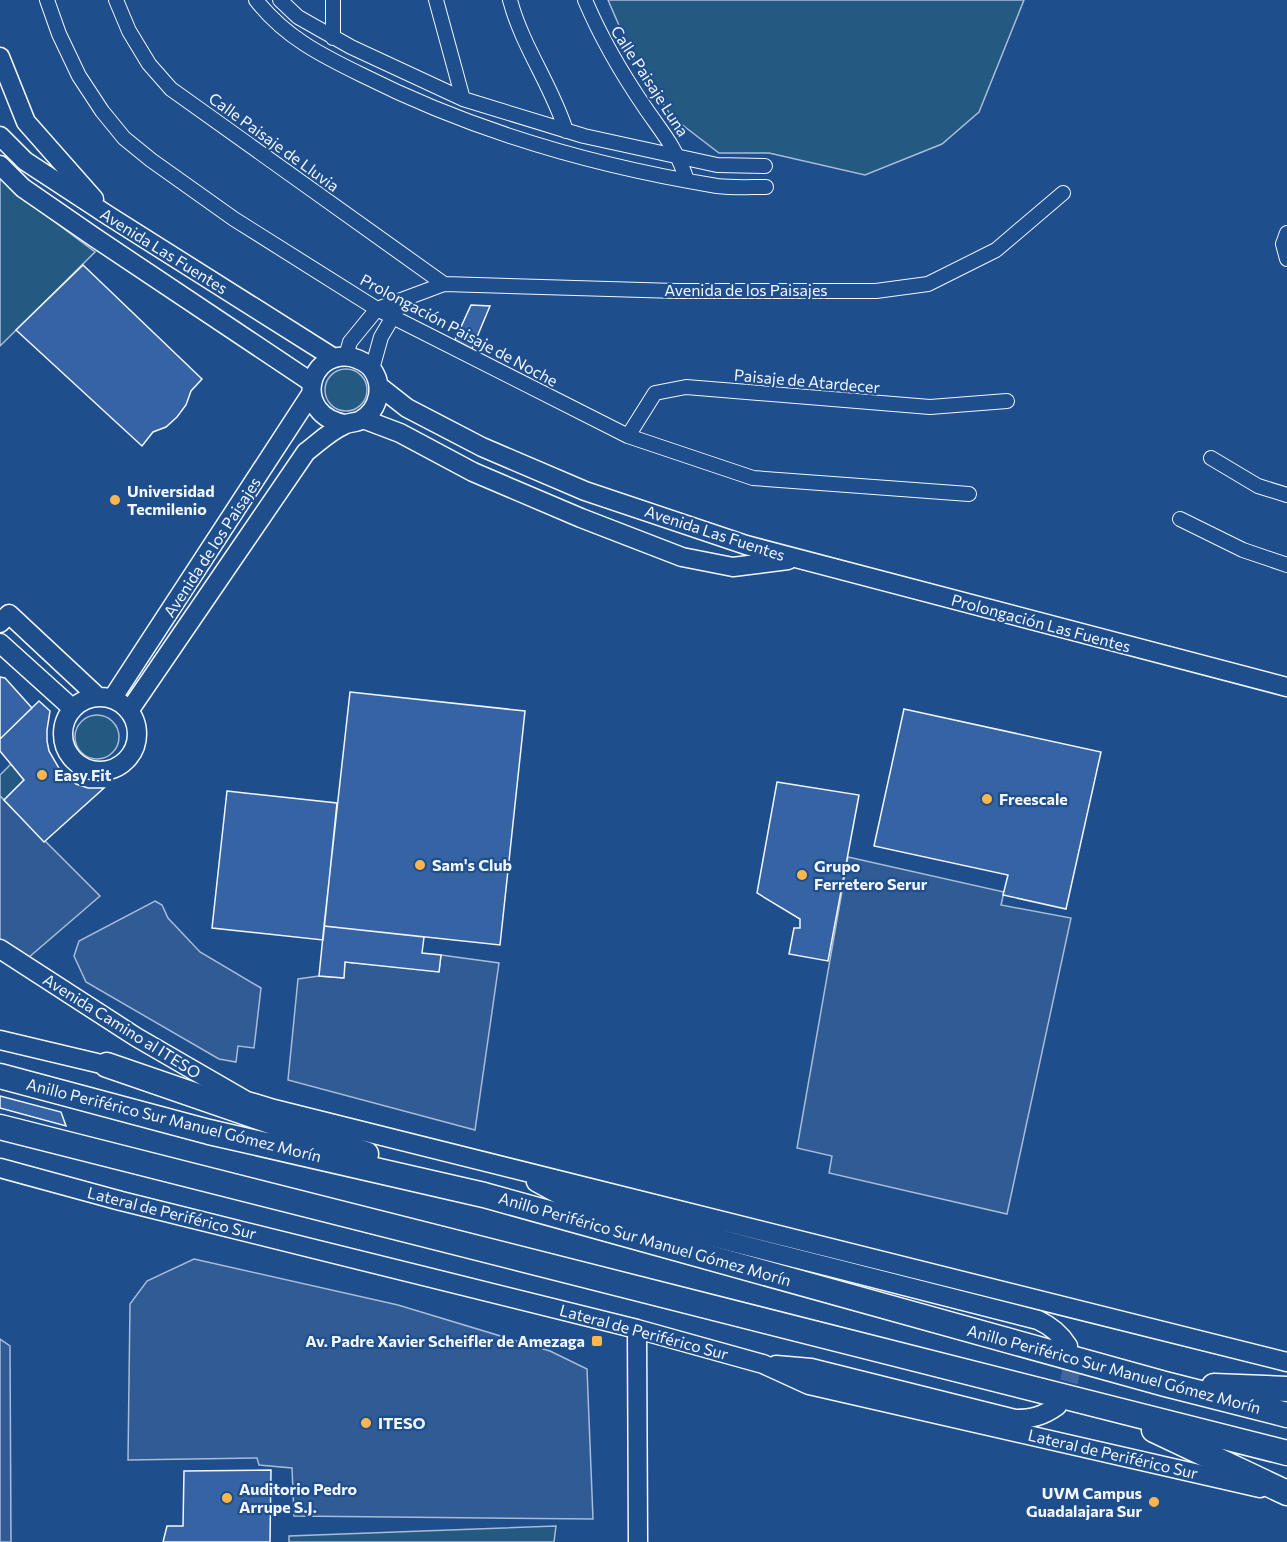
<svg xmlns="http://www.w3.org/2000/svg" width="1287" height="1542" font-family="Commissioner,sans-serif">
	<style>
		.green { fill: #245a82; stroke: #a8bbd7; stroke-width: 1.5 }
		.parking { fill: #305b95; stroke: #a8bbd7; stroke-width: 1.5 }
		.building { fill: #3563a3; stroke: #f2f6ff; stroke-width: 1.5 }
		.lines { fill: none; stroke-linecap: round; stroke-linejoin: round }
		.secondary-tunnel { stroke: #3f679d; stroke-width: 18; stroke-dasharray: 18 9; stroke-linecap: butt }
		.street-casing { stroke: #f2f6ff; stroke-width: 16 }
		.secondary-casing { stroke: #f2f6ff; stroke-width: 21 }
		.highway-casing { stroke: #f2f6ff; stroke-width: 27 }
		.street { stroke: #1f4e8c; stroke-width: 14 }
		.secondary { stroke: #1f4e8c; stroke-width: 18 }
		.highway { stroke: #1f4e8c; stroke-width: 24 }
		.poi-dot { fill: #ffb74d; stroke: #1f4e8c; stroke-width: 2 }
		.labels { text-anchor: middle; stroke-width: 4.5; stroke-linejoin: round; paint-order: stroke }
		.street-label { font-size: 16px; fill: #f2f6ff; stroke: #1f4e8c }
		.poi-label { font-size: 16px; font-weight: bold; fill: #f2f6ff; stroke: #1f4e8c; text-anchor: start }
	</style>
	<rect width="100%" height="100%" fill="#1f4e8c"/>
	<path class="green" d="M608,0H1024L979,112L942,144L865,175L769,153H719L672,117L634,60Z
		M0,176L27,201L95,252L0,346Z
		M325 390a21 21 0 1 1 42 0a21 21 0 1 1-42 0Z
		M75 737a22 22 0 1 1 44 0a22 22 0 1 1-44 0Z
		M11,764L24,780L4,800L0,796V775Z
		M556,1526L554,1542H289V1536Z"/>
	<path class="parking" d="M0,796L100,896L28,958L0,939Z
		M848,857L1004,892L1001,905L1071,918L1007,1214L829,1173L832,1156L797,1148Z
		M155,901L162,905L168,918L200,952L261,988L254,1048L238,1046L236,1062L219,1059L86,982L74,956L79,941Z
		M441,955L499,963L475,1130L288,1080L298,979L319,976L343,978L345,962L439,971Z
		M194,1259L398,1305L550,1351L587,1369L593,1519L294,1516L292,1468L259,1465L257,1458L128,1460L130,1304L147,1281Z
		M0,1339L10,1346L11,1542H0Z"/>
	<path class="building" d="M83,265L202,379L191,391L186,405L177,417L166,427L153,432L142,446L16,330Z
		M471,305L490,306L472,349L455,340Z
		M0,677L5,678L32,708L0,739Z
		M350,692L525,711L500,945L324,926Z
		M39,701L50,711L47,730V741L49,751L60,770L76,784L88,788H104L44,842L4,800L24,780L0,751V739Z
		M904,709L1101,752L1066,909L1003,895L1008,875L874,846Z
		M777,782L859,795L828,961L789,954L794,928H800V919L757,893Z
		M227,791L337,803L323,940L212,928Z
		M324,926L424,937L422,953L441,955L439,972L345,962L344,978L319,976Z
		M0,1096L61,1112L66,1126L0,1108Z
		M271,1470L270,1542H163L167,1526H183L184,1471Z"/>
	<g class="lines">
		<path class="secondary-tunnel" d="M1057,1406C1069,1389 1075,1369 1069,1349"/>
		<g class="street-casing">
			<path id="street" d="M47,0L59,34L79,76L102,111L124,138L151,160L234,219L377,309L628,436L753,478L969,494
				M116,0L129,31L149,64L171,89L444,284
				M256,0C285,37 321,55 362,75C473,131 594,166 717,186C733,188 750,187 766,187
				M280,0L298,17L351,47L463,99L584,136L717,165L765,166
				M436,0L463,99
				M510,0C522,46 552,86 566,131
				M585,0C601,38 622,74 646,109C664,135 676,148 687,180
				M333,38V0
				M1287,233L1283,244L1287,259
				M346,356L350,342L377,309L444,284L676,291H876L928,284L996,250L1063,193
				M372,369L381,337L397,310
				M628,436L655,393L686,387L930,407L1007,401
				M1211,458L1258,486L1287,495
				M1180,519L1243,550L1287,565"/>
		</g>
		<g class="secondary-casing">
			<path id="secondary" d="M0,57L26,122L94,199
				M0,136L25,161L109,216L334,358
				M0,165L23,188L94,237L311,382
				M379,386L407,408L482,447L585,491L746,545L1287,687
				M363,419L400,433L473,472L581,518L682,557L733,567L788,560
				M0,623L9,614L98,697
				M0,643L72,708
				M63 734a37 37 0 1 1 74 0a37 37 0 1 1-74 0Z
				M112,699L311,394
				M129,711L306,452C318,443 330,431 344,425C349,422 356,423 361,420C380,409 384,384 371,368C366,362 358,359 351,357C307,350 293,415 345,424
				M0,949L136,1037L245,1100
				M0,1040L118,1068
				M244,1100L274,1109L1287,1362
				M0,1168L121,1201L637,1329L763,1364L809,1385L1260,1488
				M536,1182L571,1201L1038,1320C1051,1326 1060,1333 1068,1346
				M637,1329L638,1542
				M776,1365L811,1368L1015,1419C1032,1419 1043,1416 1057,1406"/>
		</g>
		<g class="highway-casing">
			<path id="highway" d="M107,1065L366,1154
				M0,1076L209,1132L484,1195L1165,1384L1287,1415
				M0,1127L1287,1453
				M1214,1386L1287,1389
				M1154,1430L1287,1493"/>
		</g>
		<use href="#street" class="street"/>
		<use href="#secondary" class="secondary"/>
		<use href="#highway" class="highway"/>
	</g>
	<g class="poi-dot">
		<circle cx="115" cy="500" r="6"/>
		<circle cx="42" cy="775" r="6"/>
		<circle cx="987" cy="799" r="6"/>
		<circle cx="420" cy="865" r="6"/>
		<circle cx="802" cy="875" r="6"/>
		<rect x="591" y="1335" width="12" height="12" rx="3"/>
		<circle cx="366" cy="1423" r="6"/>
		<circle cx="227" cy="1498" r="6"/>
		<circle cx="1154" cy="1502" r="6"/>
	</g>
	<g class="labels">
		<g class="street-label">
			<text transform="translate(650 81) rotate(57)" y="6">Calle Paisaje Luna</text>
			<text transform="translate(274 142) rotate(36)" y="6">Calle Paisaje de Lluvia</text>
			<text transform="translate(164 251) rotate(32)" y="6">Avenida Las Fuentes</text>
			<text x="746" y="296">Avenida de los Paisajes</text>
			<text transform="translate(459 330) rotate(28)" y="6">Prolongación Paisaje de Noche</text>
			<text transform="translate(807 381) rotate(5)" y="6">Paisaje de Atardecer</text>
			<text transform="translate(715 533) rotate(18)" y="6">Avenida Las Fuentes</text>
			<text transform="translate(212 547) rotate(-57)" y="6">Avenida de los Paisajes</text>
			<text transform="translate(1041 623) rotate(15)" y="6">Prolongación Las Fuentes</text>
			<text transform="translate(122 1026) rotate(32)" y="6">Avenida Camino al ITESO</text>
			<text transform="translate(174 1120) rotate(14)" y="6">Anillo Periférico Sur Manuel Gómez Morín</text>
			<text transform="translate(172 1213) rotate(14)" y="6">Lateral de Periférico Sur</text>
			<text transform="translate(645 1239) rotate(16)" y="6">Anillo Periférico Sur Manuel Gómez Morín</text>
			<text transform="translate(644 1332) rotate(15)" y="6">Lateral de Periférico Sur</text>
			<text transform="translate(1114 1369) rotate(15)" y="6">Anillo Periférico Sur Manuel Gómez Morín</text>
			<text transform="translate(1113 1454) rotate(13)" y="6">Lateral de Periférico Sur</text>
		</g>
		<g class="poi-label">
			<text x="127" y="497">Universidad<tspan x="127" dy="18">Tecmilenio</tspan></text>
			<text x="54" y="781">Easy Fit</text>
			<text x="999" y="805">Freescale</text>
			<text x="432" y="871">Sam's Club</text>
			<text x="814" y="872">Grupo<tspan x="814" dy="18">Ferretero Serur</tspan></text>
			<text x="585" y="1347" text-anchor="end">Av. Padre Xavier Scheifler de Amezaga</text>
			<text x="378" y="1429">ITESO</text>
			<text x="239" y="1495">Auditorio Pedro<tspan x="239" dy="18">Arrupe S.J.</tspan></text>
			<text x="1142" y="1499" text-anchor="end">UVM Campus<tspan x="1142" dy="18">Guadalajara Sur</tspan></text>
		</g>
	</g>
</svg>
